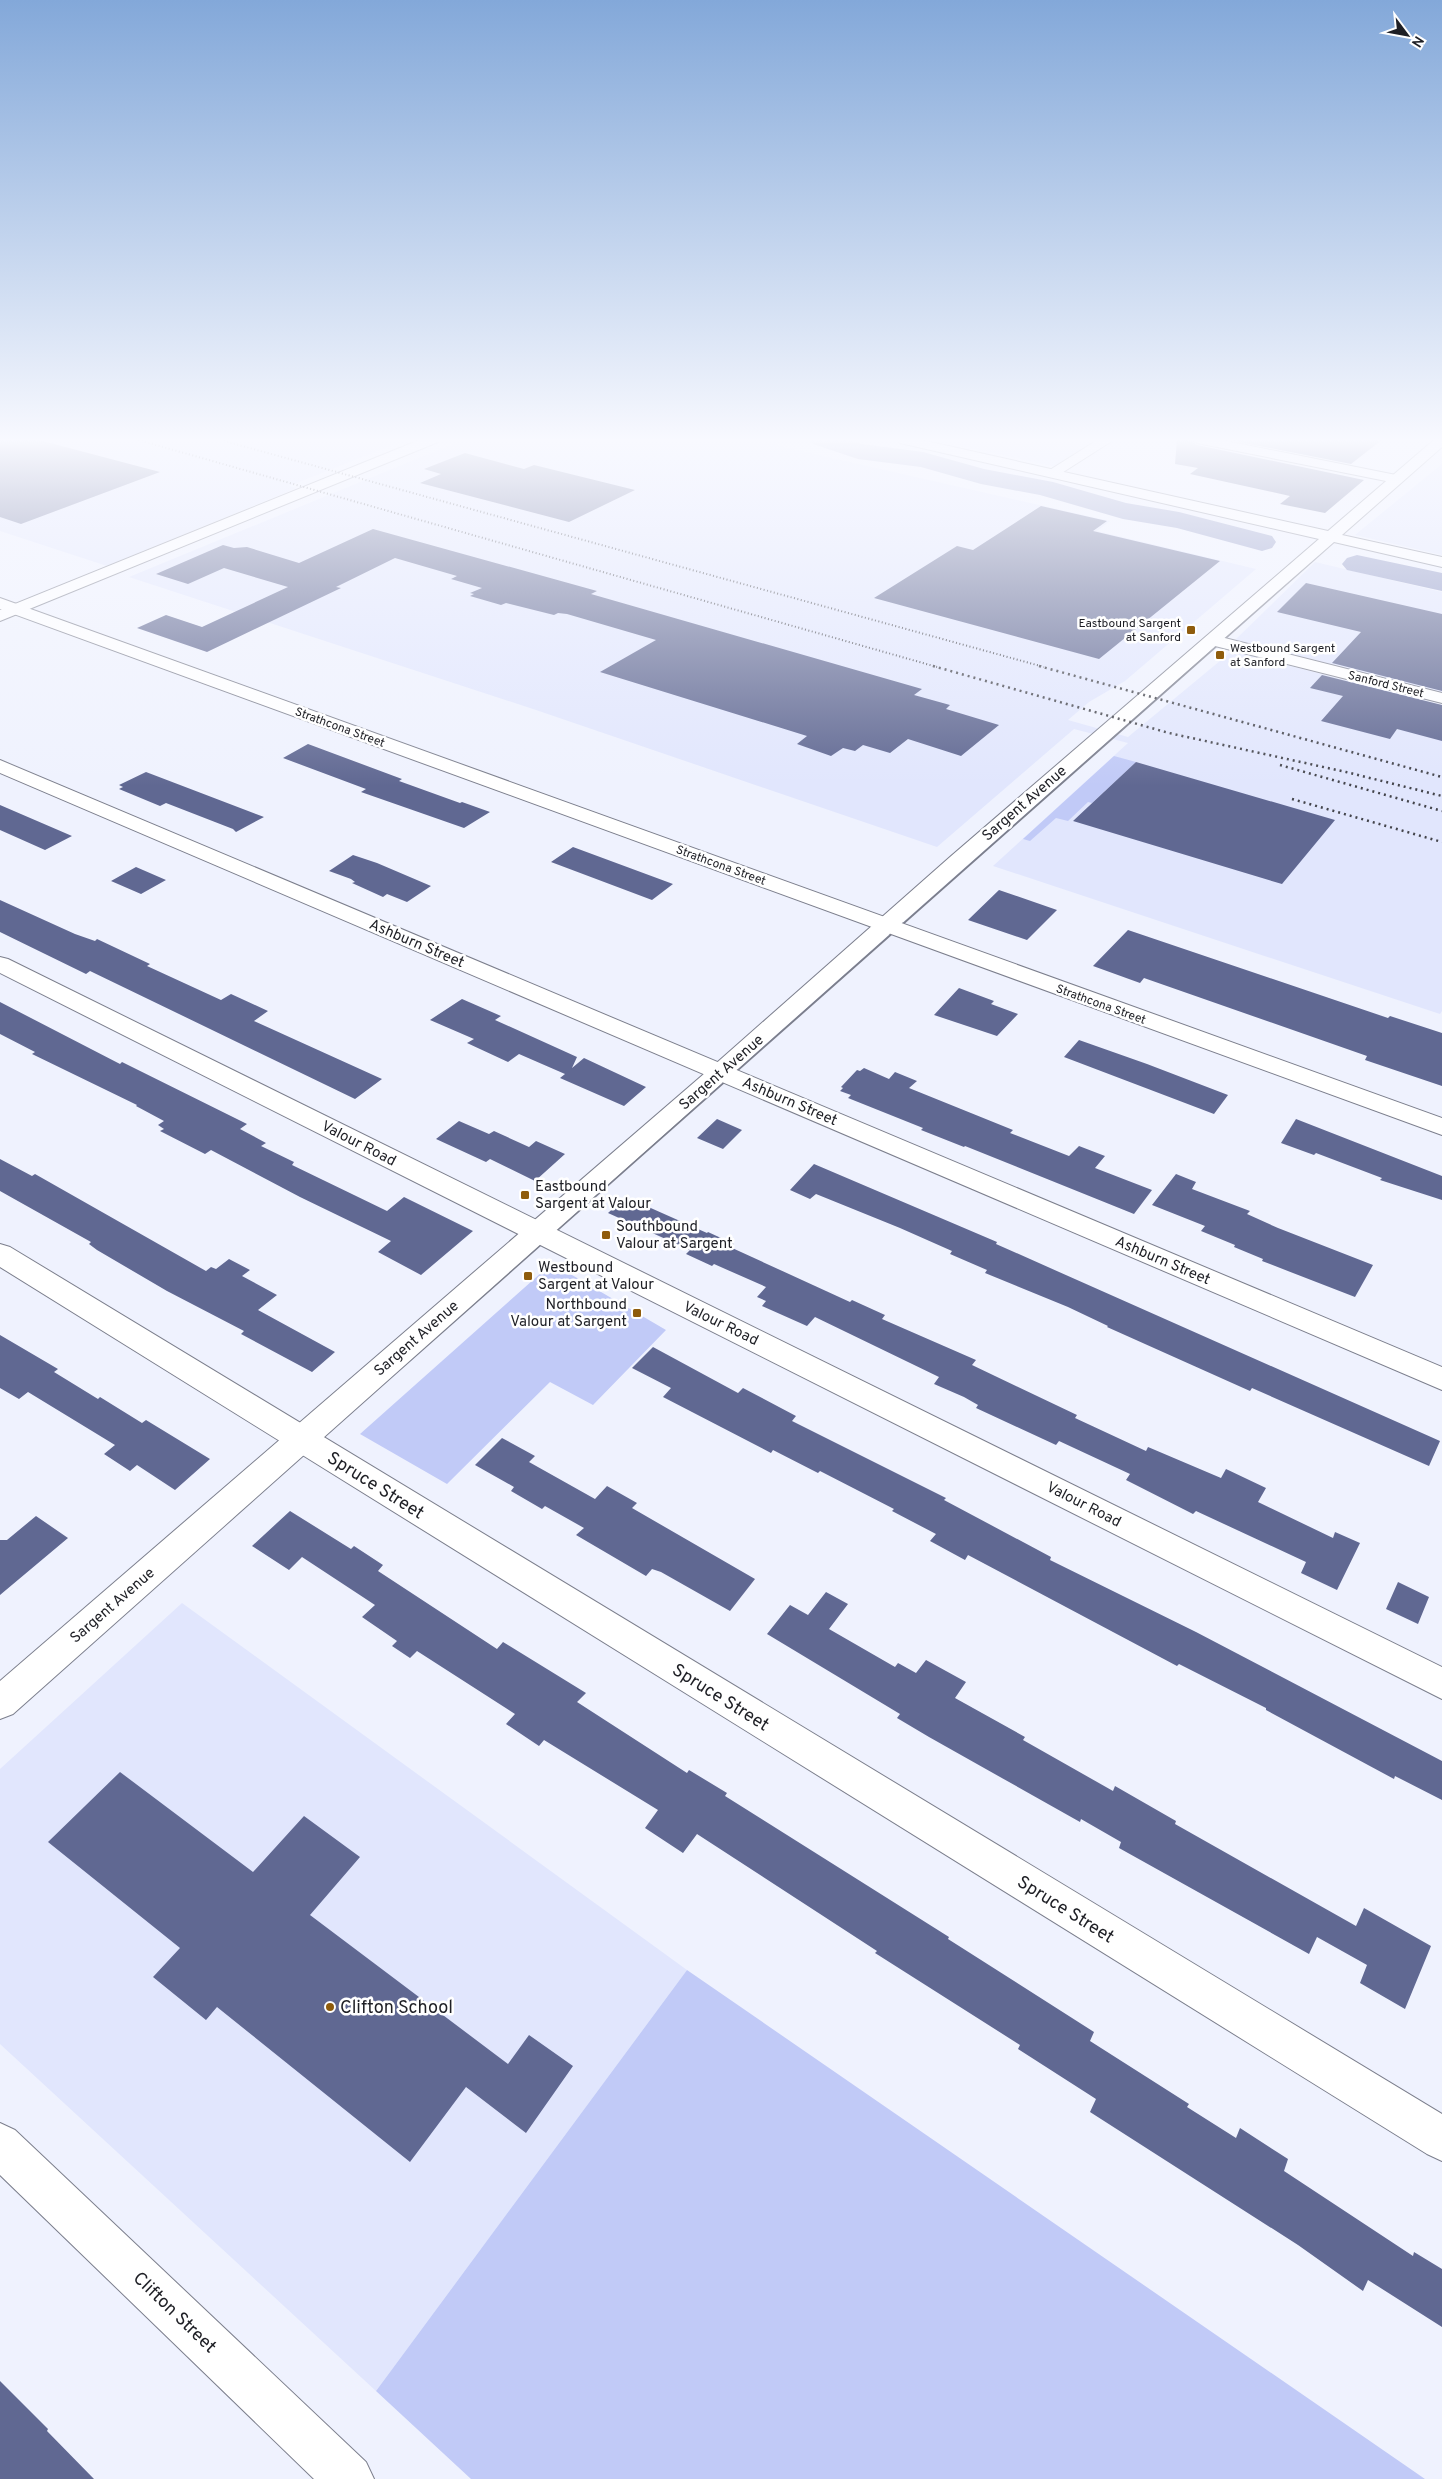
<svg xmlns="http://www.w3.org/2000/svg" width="1442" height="2479" font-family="Overpass,sans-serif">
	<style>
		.built { fill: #e1e6fd }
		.green { fill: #c1caf7 }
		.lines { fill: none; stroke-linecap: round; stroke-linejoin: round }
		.river { fill: #8d96c3; fill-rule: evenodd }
		.building { fill: #606892 }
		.minor-casing { stroke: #7c7f8d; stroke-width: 2 }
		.secondary-casing { stroke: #7c7f8d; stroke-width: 2 }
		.minor { fill: #fff; fill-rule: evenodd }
		.secondary { fill: #fff; fill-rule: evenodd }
		.rail-far1 { stroke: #43444b; stroke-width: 2; stroke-dasharray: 1 2.5; stroke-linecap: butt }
		.rail { stroke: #43444b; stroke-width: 2.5; stroke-dasharray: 2 4; stroke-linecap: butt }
		.poi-dot { fill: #8f5c0c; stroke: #fff; stroke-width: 2 }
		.labels { text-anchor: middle; stroke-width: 5; stroke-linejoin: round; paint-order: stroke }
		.far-poi-label { font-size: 12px; fill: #1e1f25; stroke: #fff; text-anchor: end }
		.far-street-label { font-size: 12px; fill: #1e1f25; stroke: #fff }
		.street-label { font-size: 15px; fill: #1e1f25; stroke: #fff }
		.poi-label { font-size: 15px; fill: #1e1f25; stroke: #fff; text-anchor: start }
		.near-street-label { font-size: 18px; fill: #1e1f25; stroke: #fff }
		.near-poi-label { font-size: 18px; fill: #1e1f25; stroke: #fff; text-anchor: start }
	</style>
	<rect width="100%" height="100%" fill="#eff2fe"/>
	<path class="built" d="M0,439H408L289,486L297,488L107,566L0,531Z
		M465,439H759L788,448L1110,521L1097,531L1256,569L1125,681L1089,702L1068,720L1128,737L1232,651L1442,705V1011L1440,1014L993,866L1128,743L1074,729L937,847L536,710L129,577Z
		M931,439H1103L1056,467Z
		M1442,464V555L1355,535Z
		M1315,562L1442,592V694L1234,641Z
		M182,1603L687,1970L376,2391L0,2044V1769Z"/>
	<path class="green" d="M1114,756L1136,762L1092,803L1088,802L1068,821L1056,818L1030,841L1023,839Z
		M542,1272L572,1275L666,1330L593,1405L550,1382L447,1484L360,1434Z
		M687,1970L1425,2479H471L376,2391Z"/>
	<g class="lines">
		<path class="river" d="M809,439H846L862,444L923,452L984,469L1053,482L1126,503L1179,512L1272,536L1276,542L1272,548L1262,551L1177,528L1123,519L1040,495L981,484L921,467L858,459L813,444Z
			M1357,555L1442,573V591L1347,570L1342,564L1347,558Z"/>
	</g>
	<path class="building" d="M0,439H35L160,472L21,524L0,517Z
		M1177,439H1188L1197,445L1364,480L1325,513L1280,504L1290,496L1190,474L1198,468L1175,464Z
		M1224,439H1383L1351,464Z
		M465,453L524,469L534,465L635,490L569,522L420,483L441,474L424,469Z
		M1041,506L1107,521L1093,531L1220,561L1099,659L874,598L957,546L973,550Z
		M373,529L597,591L591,594L922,689L914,695L950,705L946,709L999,725L961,756L908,739L890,753L863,745L855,751L843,748L831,756L797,744L807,736L600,672L656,640L567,614L558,613L554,615L506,603L501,605L470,596L474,594L470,593L482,588L451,579L457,576L395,558L336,587L341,588L207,652L137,628L166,615L202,627L288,587L224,568L188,584L156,574L223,545L234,548L247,547L299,563Z
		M1306,583L1442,614V691L1332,663L1361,632L1277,612Z
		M1322,675L1442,705V741L1397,729L1390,739L1321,721L1343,696L1310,688Z
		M308,744L402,779L399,781L460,803L462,802L490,812L464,828L361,792L366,789L283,758Z
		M1136,762L1335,820L1282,884L1073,821Z
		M146,772L264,817L236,832L233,829L166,803L160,806L119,789L123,787L119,785Z
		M0,805L72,836L45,850L0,830Z
		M573,847L673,884L652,900L551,862Z
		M353,855L377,863L431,886L407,902L387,894L383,897L352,883L355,882L351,879L329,871Z
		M136,867L166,880L141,894L111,881Z
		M999,890L1057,910L1027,940L968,920Z
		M0,900L75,934L95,941L97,939L150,964L147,966L221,1000L231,994L268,1011L254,1021L382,1079L355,1099L90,971L86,974L0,932Z
		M1128,930L1388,1018L1390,1016L1442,1033V1086L1365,1060L1367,1056L1144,978L1140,983L1093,966Z
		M959,988L994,1001L991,1004L1018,1014L997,1036L934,1015Z
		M462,999L501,1016L495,1020L577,1057L572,1068L584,1058L646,1087L624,1106L560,1078L565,1074L519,1054L508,1062L467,1043L474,1039L430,1020Z
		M0,1002L120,1064L122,1062L247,1124L240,1129L266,1143L261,1146L294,1162L292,1165L354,1195L387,1211L404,1197L473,1231L421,1275L378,1252L391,1241L300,1197L211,1150L205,1154L160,1131L164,1129L158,1125L164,1121L136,1106L137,1105L32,1054L35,1052L0,1034Z
		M1079,1040L1147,1064L1228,1095L1214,1114L1064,1057Z
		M864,1068L889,1079L895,1072L917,1081L909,1088L1013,1130L1010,1133L1069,1156L1079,1146L1105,1156L1095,1168L1152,1190L1134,1214L965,1146L964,1147L921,1130L923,1128L848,1098L851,1095L840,1091L843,1088L841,1087L857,1070L860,1071Z
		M717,1119L742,1130L723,1149L697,1138Z
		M1296,1119L1442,1176V1200L1380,1180L1382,1178L1316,1153L1314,1155L1281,1143Z
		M459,1121L489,1134L494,1131L529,1147L536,1141L565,1154L535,1181L490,1159L486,1162L436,1139Z
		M0,1159L32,1176L35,1174L206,1271L211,1267L216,1269L229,1259L250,1270L242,1276L277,1295L258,1310L335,1352L312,1372L241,1334L244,1331L167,1291L97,1250L89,1244L91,1242L0,1191Z
		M814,1164L997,1242L996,1244L1440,1441L1429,1466L1252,1388L1250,1391L1107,1327L1108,1326L1068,1307L985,1273L987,1270L950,1254L952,1251L900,1228L816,1194L810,1199L790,1190Z
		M1176,1174L1196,1182L1192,1189L1250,1211L1247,1214L1278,1228L1373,1265L1355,1297L1262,1261L1263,1259L1234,1247L1235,1245L1201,1231L1205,1226L1152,1205Z
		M626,1197L707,1233L708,1232L734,1244L730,1247L850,1302L852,1300L885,1315L882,1319L976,1360L972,1365L1077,1415L1075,1418L1146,1451L1148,1447L1221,1478L1226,1469L1266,1488L1258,1502L1333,1538L1335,1532L1360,1543L1337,1590L1301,1573L1306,1562L1196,1511L1193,1514L1126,1480L1130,1474L1059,1441L1056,1445L976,1408L978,1405L964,1397L934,1384L939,1377L815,1317L807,1326L762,1306L766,1301L757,1297L766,1287L714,1264L712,1266L686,1254L690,1250L608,1213Z
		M0,1335L58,1369L54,1372L98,1399L100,1397L142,1423L146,1420L210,1459L175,1490L137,1465L130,1471L104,1454L115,1445L28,1392L19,1399L0,1388Z
		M653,1347L738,1393L743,1388L796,1416L792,1421L946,1498L944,1500L1051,1557L1050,1560L1196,1632L1442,1761V1800L1395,1776L1394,1779L1266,1710V1708L1179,1664L1177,1666L968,1555L965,1560L930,1541L936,1534L892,1511L894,1509L820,1471L818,1473L773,1450L771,1453L663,1397L671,1388L632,1368Z
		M502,1438L535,1456L529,1462L595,1499L607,1486L637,1503L632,1508L755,1579L730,1611L661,1572L652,1569L646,1576L576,1535L584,1528L545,1506L542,1509L511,1491L514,1487L475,1465Z
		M290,1511L351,1549L354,1546L383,1565L378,1571L497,1649L503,1642L586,1693L577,1702L687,1773L689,1770L727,1793L725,1796L949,1937L948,1939L1094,2032L1090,2041L1189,2104L1187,2107L1236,2138L1240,2128L1288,2159L1284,2171L1413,2256L1414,2252L1442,2269V2327L1368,2280L1363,2291L1298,2245L1090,2112L1096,2099L1018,2049L1020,2045L875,1953L877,1951L697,1834L683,1853L645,1828L658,1810L544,1740L539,1746L506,1724L515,1714L417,1651L410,1658L392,1646L397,1641L362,1617L375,1605L302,1557L289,1570L252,1546Z
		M36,1516L68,1538L0,1595V1540H7Z
		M1398,1582L1429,1597L1418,1624L1386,1609Z
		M826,1592L848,1604L829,1629L895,1667L898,1663L916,1673L926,1660L966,1682L955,1698L1025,1737L1023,1740L1113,1791L1115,1786L1176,1821L1175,1824L1356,1926L1364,1908L1431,1946L1405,2009L1360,1983L1367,1965L1317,1937L1309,1954L1119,1848L1121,1842L1081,1819L1080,1822L929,1737L897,1718L900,1714L767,1634L790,1605L808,1615Z
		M120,1772L253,1872L304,1816L360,1857L310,1915L508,2064L529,2035L573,2066L526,2133L466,2087L410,2162L217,2007L206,2020L153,1977L180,1948L48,1842Z
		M0,2381L48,2429L47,2431L94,2479H0Z"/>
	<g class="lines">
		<g class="minor-casing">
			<path id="minor" d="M1099,439H1115L1057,476H1047L1045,473Z
				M1190,439H1216L1396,475L1403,479L1396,483L1197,443Z
				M0,598L1442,1118V1135L0,609Z
				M1213,635L1442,693V703L1207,644L1204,640L1207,636Z
				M0,760L1442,1367V1390L0,773Z
				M0,957L8,959L1442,1667V1699L0,973Z
				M0,1244L10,1247L1442,2114V2161L1427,2154L0,1267Z
				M0,2123L15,2130L366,2462L374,2479H314L0,2175Z"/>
		</g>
		<g class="secondary-casing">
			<path id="secondary" d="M422,439H440L438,442L0,621V610Z
				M893,439H917L1328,531L1435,439H1442V447L1342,535L1442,557V567L1334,542C891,930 453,1323 13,1714L0,1719V1681L712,1067L950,857L1319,539L900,443Z"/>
		</g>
		<use href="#minor" class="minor"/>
		<use href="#secondary" class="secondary"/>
		<path class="rail-far1" d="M135,439L937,667
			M217,439L1044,667"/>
		<path class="rail" d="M933,666L1169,733L1346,772L1442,796
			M1039,666L1442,777
			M1280,765L1442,811
			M1292,799L1442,842"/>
	</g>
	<linearGradient id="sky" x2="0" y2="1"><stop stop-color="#83a8d9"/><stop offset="0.56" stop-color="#f8f9ff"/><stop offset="1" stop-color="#f8f9ff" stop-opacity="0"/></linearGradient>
	<rect width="1442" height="786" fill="url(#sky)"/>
	<g class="poi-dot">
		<rect x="1186" y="625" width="10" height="10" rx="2.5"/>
		<rect x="1215" y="650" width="10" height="10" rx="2.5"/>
		<rect x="520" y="1190" width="10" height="10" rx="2.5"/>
		<rect x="601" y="1230" width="10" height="10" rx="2.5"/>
		<rect x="523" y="1271" width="10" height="10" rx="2.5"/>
		<rect x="632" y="1308" width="10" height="10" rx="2.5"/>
		<circle cx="330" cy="2007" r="5"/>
	</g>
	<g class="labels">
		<g class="far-poi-label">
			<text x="1181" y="627">Eastbound Sargent<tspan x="1181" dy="14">at Sanford</tspan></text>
			<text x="1230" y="652" text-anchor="start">Westbound Sargent<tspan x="1230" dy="14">at Sanford</tspan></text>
		</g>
		<g class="far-street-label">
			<text transform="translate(1386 684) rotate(14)" y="4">Sanford Street</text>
			<text transform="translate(340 727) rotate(20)" y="4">Strathcona Street</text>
			<text transform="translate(721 865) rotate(20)" y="4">Strathcona Street</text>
			<text transform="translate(1101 1004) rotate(20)" y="4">Strathcona Street</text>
		</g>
		<g class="street-label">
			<text transform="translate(1024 803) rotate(-41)" y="5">Sargent Avenue</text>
			<text transform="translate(417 943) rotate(23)" y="5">Ashburn Street</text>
			<text transform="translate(721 1072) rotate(-41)" y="5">Sargent Avenue</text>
			<text transform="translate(790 1101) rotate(23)" y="5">Ashburn Street</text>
			<text transform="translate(359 1143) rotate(27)" y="5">Valour Road</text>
			<text transform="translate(1163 1260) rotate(23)" y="5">Ashburn Street</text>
			<text transform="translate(721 1323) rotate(26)" y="5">Valour Road</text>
			<text transform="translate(416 1338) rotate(-41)" y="5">Sargent Avenue</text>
			<text transform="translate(1084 1504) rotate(27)" y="5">Valour Road</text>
			<text transform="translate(112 1605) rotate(-41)" y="5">Sargent Avenue</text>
		</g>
		<g class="poi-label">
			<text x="535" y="1191">Eastbound<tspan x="535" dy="17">Sargent at Valour</tspan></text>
			<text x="616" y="1231">Southbound<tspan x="616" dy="17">Valour at Sargent</tspan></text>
			<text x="538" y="1272">Westbound<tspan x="538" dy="17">Sargent at Valour</tspan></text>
			<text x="627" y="1309" text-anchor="end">Northbound<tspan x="627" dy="17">Valour at Sargent</tspan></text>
		</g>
		<g class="near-street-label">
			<text transform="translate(376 1485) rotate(32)" y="6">Spruce Street</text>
			<text transform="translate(721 1697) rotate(32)" y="6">Spruce Street</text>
			<text transform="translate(1066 1909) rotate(32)" y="6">Spruce Street</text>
			<text transform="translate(175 2312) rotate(44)" y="6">Clifton Street</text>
		</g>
		<g class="near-poi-label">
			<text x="340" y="2013">Clifton School</text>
		</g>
	</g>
	<g transform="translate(1407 35) rotate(122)" stroke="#ffffff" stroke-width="4" paint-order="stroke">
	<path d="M0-4L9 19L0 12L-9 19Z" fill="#1e1f25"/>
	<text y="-8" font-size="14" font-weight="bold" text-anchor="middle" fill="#1e1f25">N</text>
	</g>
</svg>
